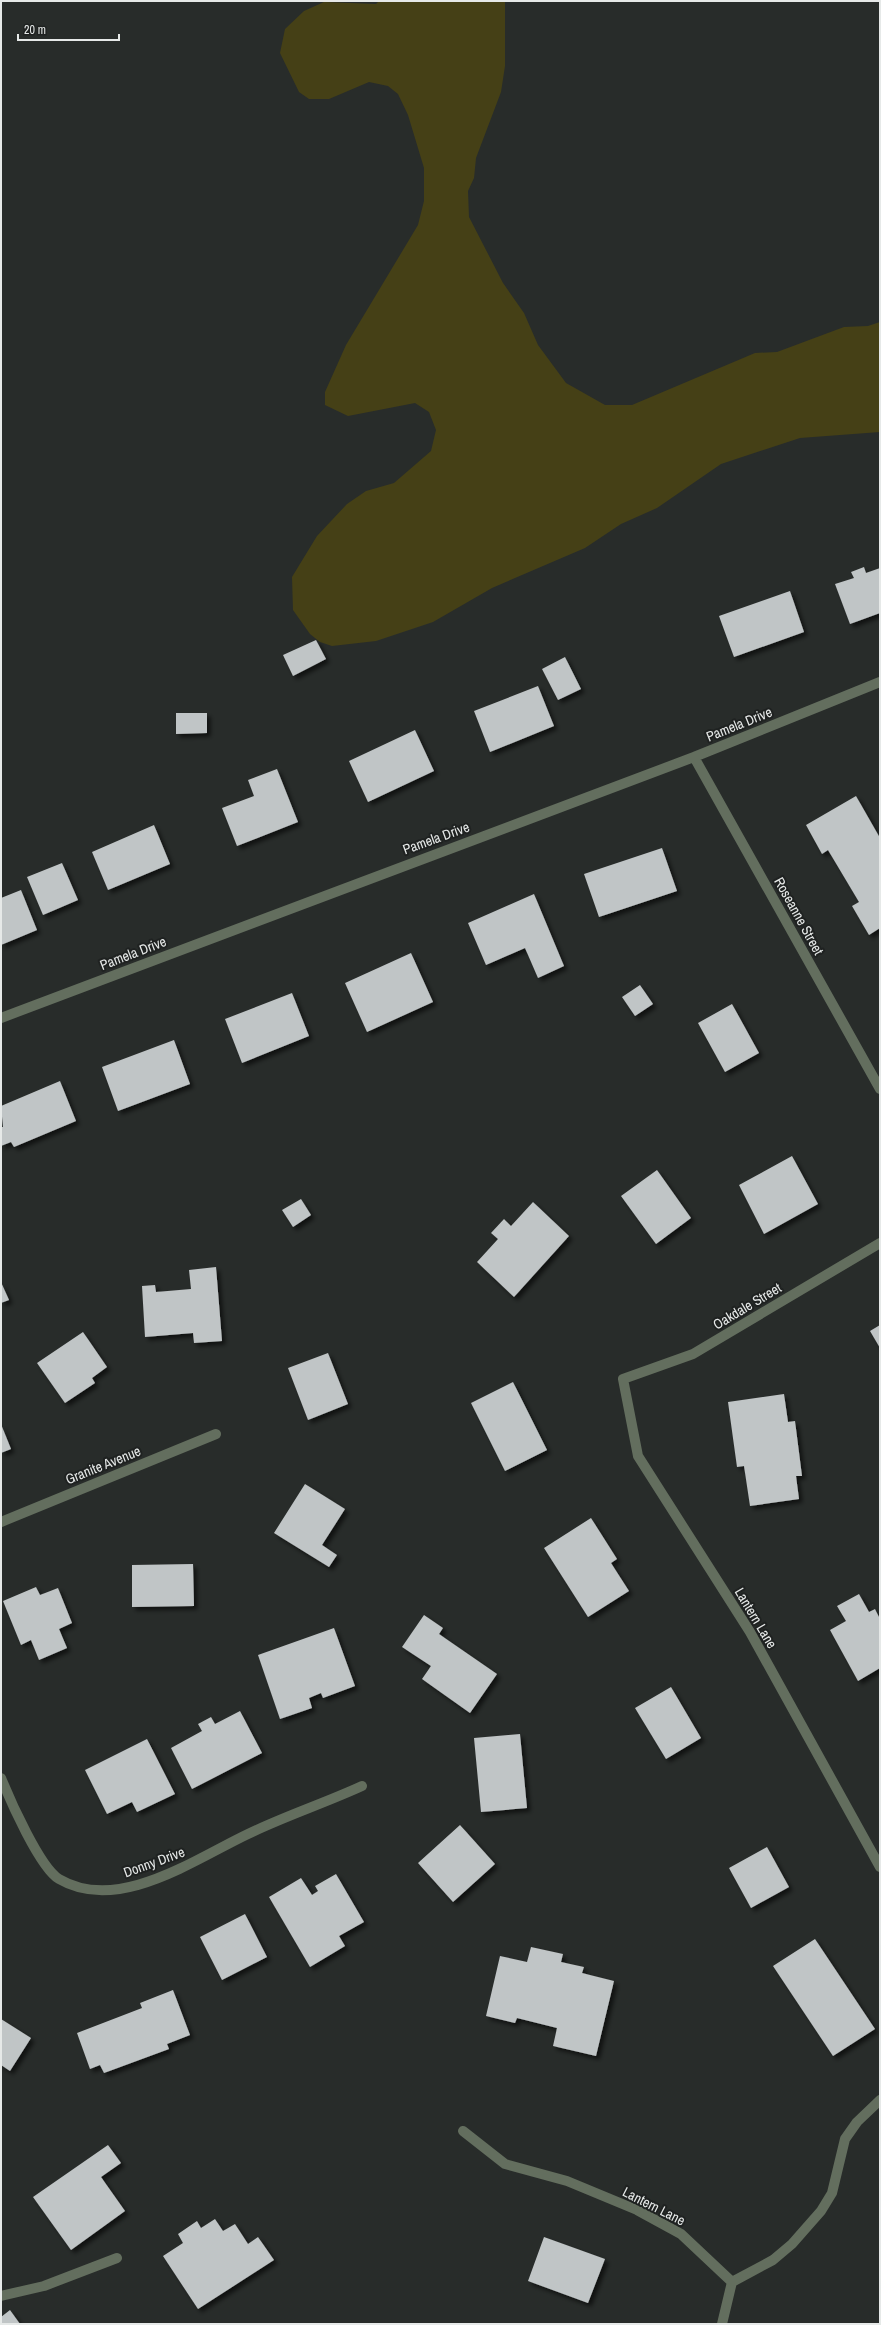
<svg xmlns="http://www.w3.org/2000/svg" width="881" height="2325" font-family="'Archivo Narrow',sans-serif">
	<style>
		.green { fill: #454016 }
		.building { fill: #c0c5c6; filter: url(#shadow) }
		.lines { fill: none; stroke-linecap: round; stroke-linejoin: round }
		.minor { stroke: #636e5e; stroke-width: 10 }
		.labels { text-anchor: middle; stroke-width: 4; stroke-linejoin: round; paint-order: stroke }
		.street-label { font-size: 14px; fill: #e6e9e8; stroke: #1f2221 }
	</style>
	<defs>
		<filter id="shadow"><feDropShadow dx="3.5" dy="3.5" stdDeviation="2" flood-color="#0009"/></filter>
	</defs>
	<rect width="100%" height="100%" fill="#282c2a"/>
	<path class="green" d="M379,1H505V66L501,92L476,158L474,178L468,191L469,217L503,283L524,313L538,345L566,383L605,405H632L755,353L777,352L844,327L868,326L880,322V432L800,438L721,464L657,508L621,524L585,548L492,588L433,622L376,641L332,646L320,642L310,634L293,610L292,577L317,536L347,504L366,491L394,483L431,451L436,430L429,412L415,403L348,416L325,405V392L346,345L418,225L424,201V168L408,115L398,94L388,86L369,82L329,99H309L299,92L280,53L285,29L304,11L324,2L376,4Z"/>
	<path class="building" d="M864,567L866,573L880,568V613L850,624L835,584L854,578L851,572Z
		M790,591L804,632L734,657L719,616Z
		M316,640L326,659L293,676L283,655Z
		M565,657L581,689L558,700L542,669Z
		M538,686L554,726L490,752L474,711Z
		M176,713H207V733L176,734Z
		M415,730L434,771L368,802L349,761Z
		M277,769L298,822L237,846L222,808L254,796L248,780Z
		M856,796L880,838V928L869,935L852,906L859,902L828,850L822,854L806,825Z
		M154,825L170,864L108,890L92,852Z
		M662,848L677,891L599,917L584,874Z
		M62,863L78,900L43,915L27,877Z
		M21,890L37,930L1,945V898Z
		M534,894L564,966L538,978L525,948L486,965L468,923Z
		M411,953L433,1002L367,1032L345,983Z
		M640,985L653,1004L635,1016L622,997Z
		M292,993L309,1036L242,1063L225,1019Z
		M732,1004L759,1053L725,1072L698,1023Z
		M174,1040L190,1084L118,1111L102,1067Z
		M60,1081L76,1121L14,1147L11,1142L1,1146V1127H3L1,1106Z
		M792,1156L818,1204L764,1234L739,1185Z
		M657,1170L691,1218L656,1244L621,1196Z
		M301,1199L311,1215L293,1227L282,1210Z
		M533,1202L569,1236L514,1297L477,1262L498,1239L491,1233L504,1219L511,1226Z
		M216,1267L222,1341L194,1343L193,1333L145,1337L142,1286L155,1285L156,1292L191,1289L189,1270Z
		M1,1282L9,1300L1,1303Z
		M880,1325V1348L870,1331Z
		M83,1332L107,1367L92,1378L95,1383L65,1403L37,1363Z
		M328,1353L348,1404L308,1420L288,1368Z
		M513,1382L547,1450L505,1471L471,1403Z
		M784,1394L788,1422L795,1421L802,1476H796L799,1499L750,1506L744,1466L737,1467L728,1402Z
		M1,1424L11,1449L1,1453Z
		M305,1484L345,1509L322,1545L337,1555L329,1567L274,1533Z
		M591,1518L617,1559L611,1563L629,1591L588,1617L544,1548Z
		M193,1564L194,1606L132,1607V1565Z
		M36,1587L40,1595L58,1588L72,1623L59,1629L67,1648L39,1660L31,1640L21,1645L3,1601Z
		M859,1594L869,1612L875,1609L880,1619V1668L858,1681L830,1630L846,1621L837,1606Z
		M424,1615L443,1628L439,1634L497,1674L470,1713L422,1679L431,1666L402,1647Z
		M334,1628L355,1686L323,1698L321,1693L309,1698L312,1708L280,1719L258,1655Z
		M671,1687L701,1738L666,1759L635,1708Z
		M240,1711L262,1753L192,1789L171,1748L202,1731L198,1724L211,1717L215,1724Z
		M520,1734L527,1808L481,1812L474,1738Z
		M147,1739L175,1794L137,1812L132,1802L107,1814L85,1770Z
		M460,1825L495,1864L453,1902L418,1863Z
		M767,1847L789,1887L751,1908L729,1868Z
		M336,1874L364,1922L339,1936L345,1946L310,1967L269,1897L301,1878L312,1895L318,1891L315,1886Z
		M245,1914L267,1957L222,1980L200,1937Z
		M815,1939L875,2029L833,2056L773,1966Z
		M531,1947L563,1954L561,1962L584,1967L582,1973L614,1981L596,2056L553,2046L557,2028L517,2018L515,2023L486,2016L500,1956L527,1962Z
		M173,1990L190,2035L167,2044L169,2049L104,2073L100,2065L90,2069L77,2033L142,2008L140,2003Z
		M1,2019L31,2038L10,2071L1,2065Z
		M108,2145L121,2163L101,2177L125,2211L71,2250L33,2197Z
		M215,2219L223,2231L235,2224L248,2244L258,2237L274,2260L198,2309L163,2256L183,2243L178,2234L197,2221L201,2228Z
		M544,2237L605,2259L588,2303L528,2281Z
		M10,2310L20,2324H1V2317Z"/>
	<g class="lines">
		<path class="minor" d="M694,757L880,1089
			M1,1018L694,757L880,682
			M880,1243L693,1354L623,1379L638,1456L750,1632L880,1867
			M1,1522L216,1434
			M1,1778C10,1800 40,1868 59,1879C118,1914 195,1859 248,1834C285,1816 325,1803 362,1786
			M463,2131L505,2164L567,2181L637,2210L681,2234L732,2282L773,2260L792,2244L821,2211L832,2193L845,2139L857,2122L880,2100
			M1,2296L44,2286L117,2258
			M722,2324L732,2282"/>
	</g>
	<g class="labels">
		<g class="street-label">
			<text transform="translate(739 724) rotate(-22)" y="5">Pamela Drive</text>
			<text transform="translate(436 838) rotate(-20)" y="5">Pamela Drive</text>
			<text transform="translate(799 916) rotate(61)" y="5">Roseanne Street</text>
			<text transform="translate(133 953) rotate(-21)" y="5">Pamela Drive</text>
			<text transform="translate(747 1306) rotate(-31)" y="5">Oakdale Street</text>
			<text transform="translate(103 1465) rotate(-22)" y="5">Granite Avenue</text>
			<text transform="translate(756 1618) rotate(59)" y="5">Lantern Lane</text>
			<text transform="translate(154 1862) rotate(-20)" y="5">Donny Drive</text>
			<text transform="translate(654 2206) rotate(27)" y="5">Lantern Lane</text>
		</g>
	</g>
	<rect width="881" height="2325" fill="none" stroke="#e6e9e8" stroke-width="4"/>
	<path d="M18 34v6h101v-6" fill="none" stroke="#e6e9e8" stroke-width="2"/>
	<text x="24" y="34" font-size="12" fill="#e6e9e8" stroke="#1f2221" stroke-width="3" paint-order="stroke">20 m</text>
</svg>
